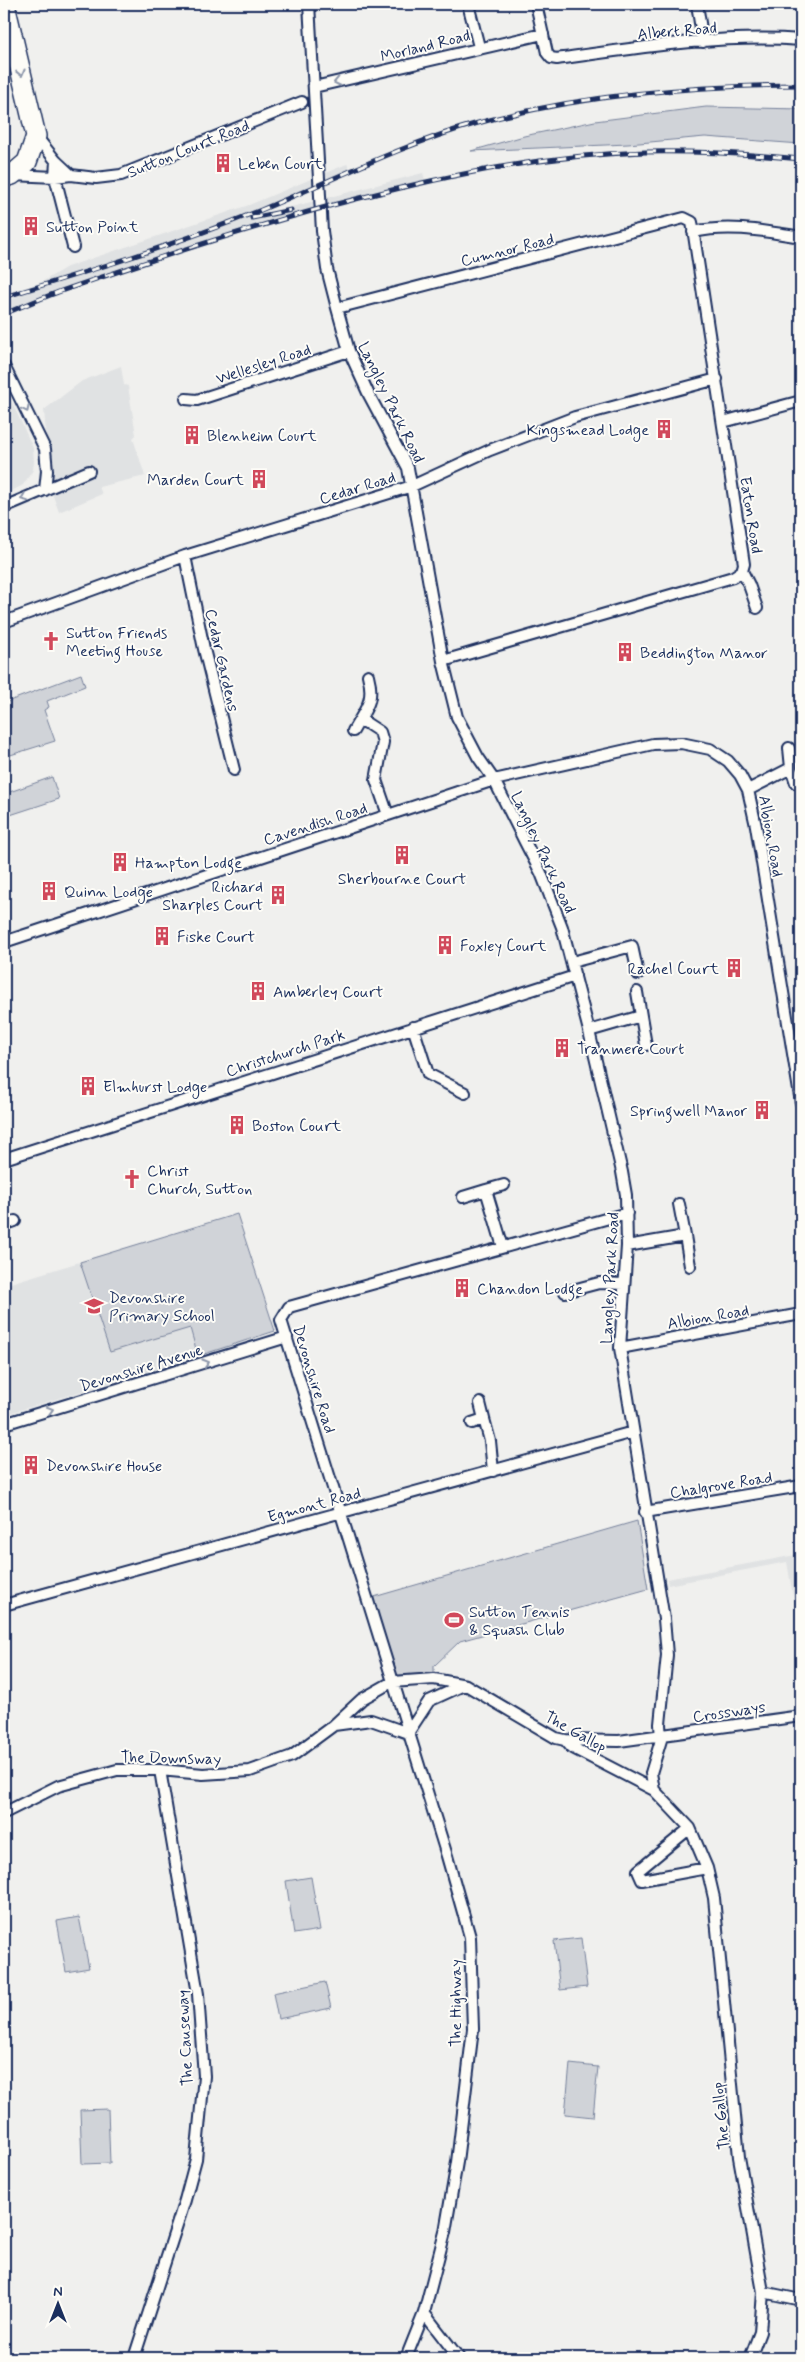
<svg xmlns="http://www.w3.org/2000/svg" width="805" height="2362" font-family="Mynerve,sans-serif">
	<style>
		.built { fill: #e0e2e3 }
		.green { fill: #d0d3d8; stroke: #76819b }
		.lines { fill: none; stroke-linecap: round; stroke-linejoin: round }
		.street-casing { stroke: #1b2f5e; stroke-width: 14 }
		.highway-casing { stroke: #1b2f5e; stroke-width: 22 }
		.street { stroke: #fdfcf7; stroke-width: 10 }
		.highway { stroke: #fdfcf7; stroke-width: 19 }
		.rail-casing { stroke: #1b2f5e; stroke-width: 5 }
		.rail { stroke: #fdfcf7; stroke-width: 3; stroke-dasharray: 9; stroke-linecap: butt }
		.oneway { stroke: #8c96aa }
		.labels { text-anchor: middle; stroke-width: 4; stroke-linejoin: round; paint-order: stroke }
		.street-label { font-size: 16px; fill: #1b2f5e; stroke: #fdfcf7 }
		.poi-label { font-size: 16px; fill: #1b2f5e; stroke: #fdfcf7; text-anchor: start }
	</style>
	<rect width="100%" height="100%" fill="#f0f0ee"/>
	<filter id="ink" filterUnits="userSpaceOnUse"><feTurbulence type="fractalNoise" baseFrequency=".02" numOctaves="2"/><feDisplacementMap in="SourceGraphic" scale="10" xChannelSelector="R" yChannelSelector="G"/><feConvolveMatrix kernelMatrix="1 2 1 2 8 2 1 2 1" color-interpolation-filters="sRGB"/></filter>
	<g filter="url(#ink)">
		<path class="built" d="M347,164L353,173L256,215L280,210L423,173L426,183L301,215L225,239L80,286L4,315V304L67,267L249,205Z
			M121,366L124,385L128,386L136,435L133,438L145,476L99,487L102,494L59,512L53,496V468L47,446L44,410L82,381Z
			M4,385L33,448L34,462L33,470L23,485L4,495Z
			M162,1237L198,1356L4,1415V1285Z
			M801,1554V1642L787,1562L668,1585L667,1579Z"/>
		<path class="green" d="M706,107L801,109V144L705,137L628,144L471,151L524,136L595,121Z
			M81,674L85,686L47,701L49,707L44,710L55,741L4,757V703Z
			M52,777L59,799L4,817V794Z
			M237,1214L275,1331L198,1356L190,1328L110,1352L80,1262Z
			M637,1521L648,1589L460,1641L434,1666V1679L392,1682L367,1599Z
			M311,1877L320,1930L294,1934L286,1881Z
			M79,1917L89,1968L66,1972L57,1921Z
			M581,1938L587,1987L560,1990L554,1941Z
			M325,1982L331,2008L278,2019L273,1993Z
			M570,2064L598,2067L593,2117L565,2114Z
			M108,2109L110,2163L82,2164L80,2110Z"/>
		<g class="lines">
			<g class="street-casing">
				<path id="street" d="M309,4L322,231L327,269L337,308L349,351L369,395L408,468L443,661L457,717L478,757L494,780L525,842L541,873L562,927L589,1031L622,1172L626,1195L627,1246L620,1348L664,1619L667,1655L660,1724L661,1740L651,1773L654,1790
					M468,4L479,47
					M536,4L547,53L551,58L557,59C636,48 722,34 801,40
					M697,4L703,42
					M314,87L543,34
					M36,136L56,161L71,175
					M56,161L55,177L73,247
					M13,175L55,177L71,175L96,178L121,175L302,102
					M693,232C731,224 764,231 801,237
					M337,308L684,218L692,222L744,564L742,571L733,577L443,661
					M4,366L45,449L47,471L45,490
					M186,399L197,400L349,351
					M723,422L801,401
					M4,507L89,471
					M185,556L204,649L234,770
					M742,571L749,585L757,608
					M4,622L185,556L412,486L490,450L575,417L717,379
					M360,719L380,732L383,742L376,780L388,815
					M353,731C366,708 375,701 368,675
					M789,748L791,768
					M748,790L791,768L796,783
					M4,942L494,780L653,744L681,743L710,749L728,761L740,775L748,790L756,826L801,1103
					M572,962L632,946L638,974
					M637,992L641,1016
					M413,1027L428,1074L465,1093
					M589,1031L641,1016L646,1045
					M4,1159L575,976
					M463,1197L486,1190
					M4,1225L15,1221
					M685,1236L690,1266
					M627,1246L685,1236L679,1204
					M503,1247L486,1190L504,1185
					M565,1292L599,1283L624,1284
					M620,1348L801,1314
					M480,1403L484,1419
					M472,1423L484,1419L490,1441L493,1471
					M4,1424L287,1337
					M645,1512L801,1486
					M4,1605L633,1432
					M334,1725L371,1720L408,1733L429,1701L464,1685
					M565,1740L619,1741L801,1716
					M4,1813L58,1786L117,1770H160L203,1774L250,1771L292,1756L334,1725L362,1699L392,1682L434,1679L466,1685L556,1738L565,1740L571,1747L654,1790L690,1828L707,1868L714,1898L739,2157L763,2292L760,2332L750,2358
					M690,1828L638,1871L642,1880L707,1868
					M763,2292L801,2300
					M424,2313L459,2358
					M134,2358L185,2200L196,2159L204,2076L198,1994L160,1770
					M406,2358L424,2313L445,2232L457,2162L473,2029L470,1937L447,1856L281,1320L289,1307L627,1213"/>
			</g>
			<g class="highway-casing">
				<path id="highway" d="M4,177L12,175L27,162L36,136L6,9V4"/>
			</g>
			<use href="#street" class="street"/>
			<use href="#highway" class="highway"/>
			<g class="rail-casing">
				<path id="rail" d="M252,218L291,210
					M4,297C90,271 177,244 261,210C333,180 403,144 478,123C584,94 692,86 801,85
					M4,314C23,306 42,298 61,291C151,260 241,230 333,205C435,178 538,155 645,152C698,151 749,154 801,159"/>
			</g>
			<use href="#rail" class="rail"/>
		</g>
		<defs><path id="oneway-chevron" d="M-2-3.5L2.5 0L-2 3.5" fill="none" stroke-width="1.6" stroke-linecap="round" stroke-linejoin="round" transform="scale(1.25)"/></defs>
		<g class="oneway">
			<use href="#oneway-chevron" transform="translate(21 73) rotate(76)"/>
			<use href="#oneway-chevron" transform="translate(337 82) rotate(168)"/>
			<use href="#oneway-chevron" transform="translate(26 409) rotate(64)"/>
			<use href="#oneway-chevron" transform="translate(24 498) rotate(158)"/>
			<use href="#oneway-chevron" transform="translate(206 1363) rotate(-17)"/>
			<use href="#oneway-chevron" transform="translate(50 1410) rotate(-17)"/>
		</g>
	</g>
	<defs>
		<g id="building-bare" transform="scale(1.5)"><path d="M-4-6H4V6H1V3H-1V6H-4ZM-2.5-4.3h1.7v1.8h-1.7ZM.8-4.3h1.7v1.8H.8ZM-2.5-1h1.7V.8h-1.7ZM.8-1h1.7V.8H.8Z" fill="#d1495b" stroke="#fdfcf7" stroke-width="2.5" paint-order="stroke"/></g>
		<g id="church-bare" transform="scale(1.5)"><path d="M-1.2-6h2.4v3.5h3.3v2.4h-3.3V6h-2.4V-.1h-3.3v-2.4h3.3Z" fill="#d1495b" stroke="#fdfcf7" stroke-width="2.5" paint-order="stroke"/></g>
		<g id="school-bare" transform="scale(1.5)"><path d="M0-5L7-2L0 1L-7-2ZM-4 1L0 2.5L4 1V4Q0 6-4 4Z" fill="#d1495b" stroke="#fdfcf7" stroke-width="2.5" paint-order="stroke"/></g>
		<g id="stadium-bare" transform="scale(1.5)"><path d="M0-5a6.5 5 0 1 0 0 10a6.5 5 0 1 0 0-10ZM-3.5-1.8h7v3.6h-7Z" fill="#d1495b" stroke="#fdfcf7" stroke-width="2.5" paint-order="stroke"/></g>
	</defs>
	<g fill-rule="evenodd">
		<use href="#building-bare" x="223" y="163"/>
		<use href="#building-bare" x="31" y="226"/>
		<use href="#building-bare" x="664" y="429"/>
		<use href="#building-bare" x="192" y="435"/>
		<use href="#building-bare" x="259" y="479"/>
		<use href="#church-bare" x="51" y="641"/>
		<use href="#building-bare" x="625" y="652"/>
		<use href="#building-bare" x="402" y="855"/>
		<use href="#building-bare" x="120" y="862"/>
		<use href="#building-bare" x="49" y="891"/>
		<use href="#building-bare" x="278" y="895"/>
		<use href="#building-bare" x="162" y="936"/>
		<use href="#building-bare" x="445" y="945"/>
		<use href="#building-bare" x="734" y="968"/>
		<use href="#building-bare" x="258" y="991"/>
		<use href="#building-bare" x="562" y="1048"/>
		<use href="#building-bare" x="88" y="1086"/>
		<use href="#building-bare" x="762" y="1110"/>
		<use href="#building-bare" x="237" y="1125"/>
		<use href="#church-bare" x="132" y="1179"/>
		<use href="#building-bare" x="462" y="1288"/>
		<use href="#school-bare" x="94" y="1306"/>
		<use href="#building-bare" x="31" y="1465"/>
		<use href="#stadium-bare" x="454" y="1620"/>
	</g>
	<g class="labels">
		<g class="street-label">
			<text transform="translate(677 30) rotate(-5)" y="6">Albert Road</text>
			<text transform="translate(425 45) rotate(-14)" y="6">Morland Road</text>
			<text transform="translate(188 148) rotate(-22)" y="6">Sutton Court Road</text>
			<text transform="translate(507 249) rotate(-14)" y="6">Cumnor Road</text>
			<text transform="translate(263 363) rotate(-18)" y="6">Wellesley Road</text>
			<text transform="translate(392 402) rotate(64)" y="6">Langley Park Road</text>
			<text transform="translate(357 487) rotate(-17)" y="6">Cedar Road</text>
			<text transform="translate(752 515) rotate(81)" y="6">Eaton Road</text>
			<text transform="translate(223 660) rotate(77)" y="6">Cedar Gardens</text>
			<text transform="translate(315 823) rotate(-18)" y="6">Cavendish Road</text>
			<text transform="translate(772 836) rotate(80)" y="6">Albion Road</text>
			<text transform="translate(544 852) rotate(65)" y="6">Langley Park Road</text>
			<text transform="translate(285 1052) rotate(-18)" y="6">Christchurch Park</text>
			<text transform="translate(609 1278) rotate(-87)" y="6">Langley Park Road</text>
			<text transform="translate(708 1316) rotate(-10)" y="6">Albion Road</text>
			<text transform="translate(141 1367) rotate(-17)" y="6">Devonshire Avenue</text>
			<text transform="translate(315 1379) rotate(73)" y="6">Devonshire Road</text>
			<text transform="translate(721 1484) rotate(-9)" y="6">Chalgrove Road</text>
			<text transform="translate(314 1504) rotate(-15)" y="6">Egmont Road</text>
			<text transform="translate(729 1711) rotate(-8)" y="6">Crossways</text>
			<text transform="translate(576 1731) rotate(29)" y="6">The Gallop</text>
			<text transform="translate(171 1757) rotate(1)" y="6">The Downsway</text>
			<text transform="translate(455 2003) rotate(-90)" y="6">The Highway</text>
			<text transform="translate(184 2038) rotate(-93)" y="6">The Causeway</text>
			<text transform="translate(720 2116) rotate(-96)" y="6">The Gallop</text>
		</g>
		<g class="poi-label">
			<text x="238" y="169">Leben Court</text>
			<text x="46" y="232">Sutton Point</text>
			<text x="649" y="435" text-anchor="end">Kingsmead Lodge</text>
			<text x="207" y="441">Blenheim Court</text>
			<text x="244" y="485" text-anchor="end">Marden Court</text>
			<text x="66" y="638">Sutton Friends<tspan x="66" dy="18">Meeting House</tspan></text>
			<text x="640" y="658">Beddington Manor</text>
			<text x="135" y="868">Hampton Lodge</text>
			<text x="402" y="884" text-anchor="middle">Sherbourne Court</text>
			<text x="263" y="892" text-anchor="end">Richard<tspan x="263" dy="18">Sharples Court</tspan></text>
			<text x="64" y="897">Quinn Lodge</text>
			<text x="177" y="942">Fiske Court</text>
			<text x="460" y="951">Foxley Court</text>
			<text x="719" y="974" text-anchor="end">Rachel Court</text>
			<text x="273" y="997">Amberley Court</text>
			<text x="577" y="1054">Tranmere Court</text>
			<text x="103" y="1092">Elmhurst Lodge</text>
			<text x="747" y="1116" text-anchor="end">Springwell Manor</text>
			<text x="252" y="1131">Boston Court</text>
			<text x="147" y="1176">Christ<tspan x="147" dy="18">Church, Sutton</tspan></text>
			<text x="477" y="1294">Chandon Lodge</text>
			<text x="109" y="1303">Devonshire<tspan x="109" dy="18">Primary School</tspan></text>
			<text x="46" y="1471">Devonshire House</text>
			<text x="469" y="1617">Sutton Tennis<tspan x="469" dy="18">&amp; Squash Club</tspan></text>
		</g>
	</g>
	<rect width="805" height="2362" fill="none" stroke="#fdfcf7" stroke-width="20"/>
	<rect x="10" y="10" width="785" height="2342" fill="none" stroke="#1b2f5e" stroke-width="2" filter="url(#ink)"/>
	<g transform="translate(58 2304)" stroke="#fdfcf7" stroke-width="4" paint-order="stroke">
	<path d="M0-4L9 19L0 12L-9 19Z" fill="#1b2f5e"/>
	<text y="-8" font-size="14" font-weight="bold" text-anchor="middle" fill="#1b2f5e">N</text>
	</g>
</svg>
